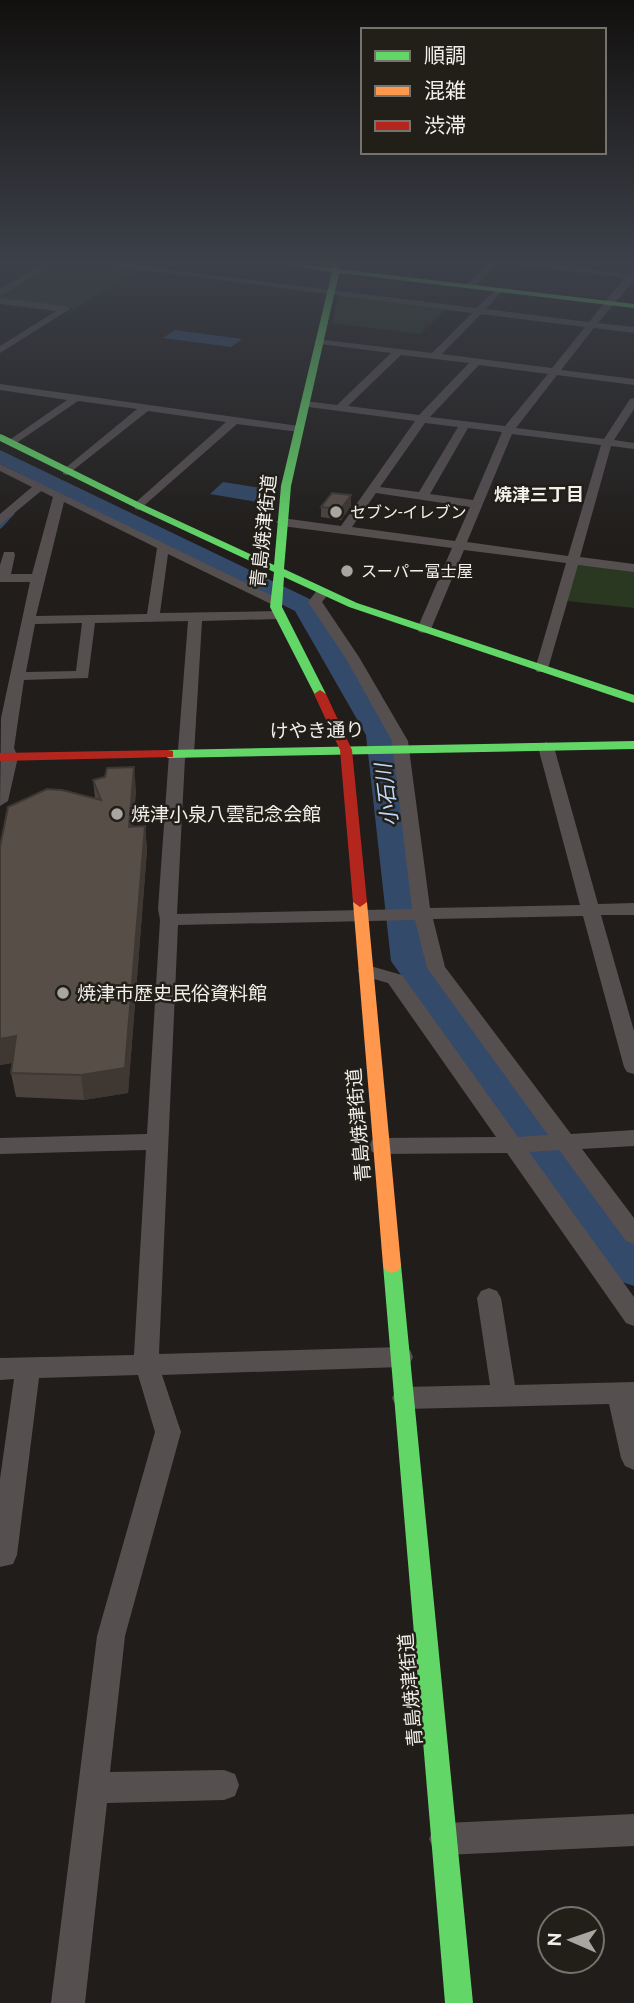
<svg xmlns="http://www.w3.org/2000/svg" width="634" height="2003" font-family="Ubuntu,'Noto Sans JP',sans-serif">
	<style>
		.green { fill: #2a3821 }
		.water { fill: #334a6b }
		.lines { fill: none; stroke-linecap: round; stroke-linejoin: round }
		.stream { stroke: #334a6b; stroke-width: 3.5 }
		.river { fill: #334a6b; fill-rule: evenodd }
		.street { fill: #564f50; fill-rule: evenodd }
		.fast { fill: #63d668; fill-rule: evenodd }
		.slow { fill: #ff974d; fill-rule: evenodd }
		.jam { fill: #b3261e; fill-rule: evenodd }
		.wall { fill: #4c433e }
		.shaded-wall { fill: #3e3732 }
		.building { fill: #584e48; stroke: #3e3732; stroke-width: 2 }
		.poi-dot { fill: #a9a6a2; stroke: #221e18; stroke-width: 2.5 }
		.labels { text-anchor: middle; stroke-width: 5; stroke-linejoin: round; paint-order: stroke }
		.far-poi-label { font-size: 16px; fill: #f3f0ec; stroke: #221e18; text-anchor: start }
		.far-neighbourhood-label { font-size: 18px; font-weight: bold; fill: #f3f0ec; stroke: #221e18 }
		.street-label { font-size: 19px; fill: #f3f0ec; stroke: #221e18 }
		.poi-label { font-size: 19px; fill: #f3f0ec; stroke: #221e18; text-anchor: start }
		.water-label { font-size: 21px; font-style: italic; fill: #bed8fd; stroke: #221e18 }
	</style>
	<rect width="100%" height="100%" fill="#201d1a"/>
	<path class="green" d="M52,264H91L136,270L75,309L0,299V295Z
		M338,295L446,309L420,334L332,323Z
		M577,565L634,570V608L567,601Z"/>
	<path class="water" d="M175,330L242,339L231,347L163,338Z
		M223,482L261,488L257,502L210,494Z"/>
	<g class="lines">
		<path class="stream" d="M40,490L53,482
			M0,527L13,513"/>
		<path class="river" d="M0,450L314,601L394,735L425,960L634,1237V1286L619,1281L391,961L366,735L295,611L0,464Z"/>
		<path class="street" d="M42,264H53L0,296V289Z
			M97,264H125L476,308L499,287L503,290L486,309L589,322L624,278L518,264H547L628,274L634,269V280L598,323L634,327V333L594,328L561,370L634,379V385L557,375L516,428L604,439L630,399L634,398V409L614,440L634,443V449L611,446L580,557L634,564V572L578,565L547,672H537L535,669L566,563L464,550L431,629L424,633L419,632L417,629L452,548L282,526L276,522L282,518L341,526L415,421L301,406L300,404L305,401L337,405L391,353L320,344L315,341L317,339L432,353L472,313ZM481,314L585,327L552,368L442,354ZM401,355L469,363L419,415L348,406ZM479,365L548,374L505,426L430,417ZM425,423L458,427L419,492L380,487ZM468,428L502,432L473,500L430,494ZM512,434L601,445L568,556L467,542ZM376,493L470,507L455,541L352,527Z
			M488,264H497L473,288H467V284Z
			M0,298L65,306L70,309L0,353V346L56,311L0,304Z
			M0,384L299,426L304,429L299,432L237,424L139,510L135,509V503L226,422L148,411L67,475L63,474V470L137,409L78,401L12,446L6,443L8,441L67,400L0,390Z
			M0,464L283,601L276,605L271,604L168,554L160,613L279,611L286,615L279,619L202,621L194,754L185,758L177,914L412,909L392,741L345,657L308,602L318,589L323,588L330,592L322,602L359,657L408,741L430,908L580,905L538,747L546,742L554,747L598,904L634,903V915H601L634,1031V1074L627,1072L624,1067L583,916L433,919L445,967L571,1134L634,1130V1146L582,1149L634,1218V1244L626,1241L559,1150L529,1152L634,1297V1326L626,1323L507,1153L380,1154L372,1152L369,1146L372,1140L380,1138L496,1137L388,983L360,975L358,971L360,967L367,965L402,975L518,1137L548,1135L427,968L415,920L178,925L159,1354L401,1347L410,1350L413,1357L410,1364L401,1367L162,1375L181,1432L125,1636L110,1772L224,1770L235,1774L239,1785L235,1796L224,1800L107,1803L85,2003H51L97,1636L155,1432L138,1375L39,1378L17,1555L13,1564L0,1567V1479L14,1379L0,1380V1358L134,1355L146,1150L0,1154V1138L147,1134L160,920L158,909L169,754L178,750L188,621L95,623L88,678L24,680L14,748L18,757L8,801L0,806L1,718L30,582H0V565L4,552H14L15,555L11,574H32L53,497L41,491L0,525V514L32,487L0,471ZM64,502L157,548L147,614L36,616ZM82,623L76,671L26,672L35,624Z
			M489,1288L497,1291L501,1298L515,1385L634,1382V1470L625,1466L621,1458L609,1404L405,1409L396,1406L392,1398L396,1390L405,1387L490,1385L477,1298L481,1291Z
			M634,1814V1846L445,1855L434,1850L429,1839L434,1828L445,1823Z"/>
		<path class="fast" d="M281,264L333,268V264H340L339,269L634,304V308L339,273L291,486L284,569L357,603L634,695V703L349,607L284,577L282,607L326,694L320,698L316,697L270,607L274,572L136,508L0,441V434L3,435L142,504L274,565L281,486L332,272Z
			M634,741V749L168,758L162,754L168,750Z
			M392,1257L399,1260L401,1265L473,2003H445L383,1265L385,1260Z"/>
		<path class="slow" d="M360,897L367,902L401,1265L399,1270L392,1273L385,1270L383,1265L353,902Z"/>
		<path class="jam" d="M320,690L326,694L352,750L367,902L360,907L353,902L340,750L314,694Z
			M168,750L173,751V757L0,761V753Z"/>
	</g>
	<path class="wall" d="M351,495V506L341,520L321,517V507Z
		M93,780L136,790L133,827L145,826L147,850L128,1093L84,1100L16,1097L11,1073L12,1063L0,1065L95,798Z"/>
	<path class="shaded-wall" d="M351,495V506L341,520V509Z
		M134,767L136,790L131,851L129,827Z
		M145,826L147,850L128,1093L84,1100L81,1075Z
		M16,1036L21,1061L0,1065V1039Z"/>
	<path class="building" d="M332,493L351,495L341,509L321,507Z
		M134,767L129,827L145,826L125,1068L81,1075L11,1073L16,1036L0,1039V847L8,807L47,789L62,790L101,800L93,780L105,777L107,768Z"/>
	<linearGradient id="sky" x2="0" y2="1"><stop stop-color="#12100e"/><stop offset="0.48" stop-color="#3c4049"/><stop offset="1" stop-color="#3c4049" stop-opacity="0"/></linearGradient>
	<rect width="634" height="545" fill="url(#sky)"/>
	<g class="poi-dot">
		<circle cx="336" cy="512" r="7"/>
		<circle cx="347" cy="571" r="7"/>
		<circle cx="117" cy="814" r="7"/>
		<circle cx="63" cy="993" r="7"/>
	</g>
	<g class="labels">
		<g class="far-poi-label">
			<text x="350" y="518">セブン-イレブン</text>
			<text x="361" y="577">スーパー富士屋</text>
		</g>
		<g class="far-neighbourhood-label">
			<text x="539" y="501">焼津三丁目</text>
		</g>
		<g class="street-label">
			<text transform="translate(263 531) rotate(-84)" y="7">青島焼津街道</text>
			<text transform="translate(317 730) rotate(-1)" y="7">けやき通り</text>
			<text transform="translate(358 1125) rotate(-95)" y="7">青島焼津街道</text>
			<text transform="translate(410 1690) rotate(-95)" y="7">青島焼津街道</text>
		</g>
		<g class="poi-label">
			<text x="131" y="821">焼津小泉八雲記念会館</text>
			<text x="77" y="1000">焼津市歴史民俗資料館</text>
		</g>
		<g class="water-label">
			<text transform="translate(387 795) rotate(-97)" y="7">小石川</text>
		</g>
	</g>
	<rect x="361" y="28" width="245" height="126" fill="#221e18" stroke="#76726d" stroke-width="2"/>
	<rect x="375" y="51" width="35" height="10" fill="#63d668" stroke="#76726d" stroke-width="2"/>
	<text x="424" y="63" font-size="21" fill="#f3f0ec">順調</text>
	<rect x="375" y="86" width="35" height="10" fill="#ff974d" stroke="#76726d" stroke-width="2"/>
	<text x="424" y="98" font-size="21" fill="#f3f0ec">混雑</text>
	<rect x="375" y="121" width="35" height="10" fill="#b3261e" stroke="#76726d" stroke-width="2"/>
	<text x="424" y="133" font-size="21" fill="#f3f0ec">渋滞</text>
	<g transform="translate(571 1940) rotate(272)"><circle r="33" fill="#221e18" stroke="#76726d" stroke-width="2"/>
	<path d="M0-5L12 26L0 18L-12 26Z" fill="#a9a6a2"/>
	<text y="-10" font-size="19" font-weight="bold" text-anchor="middle" fill="#f3f0ec">N</text>
	</g>
</svg>
